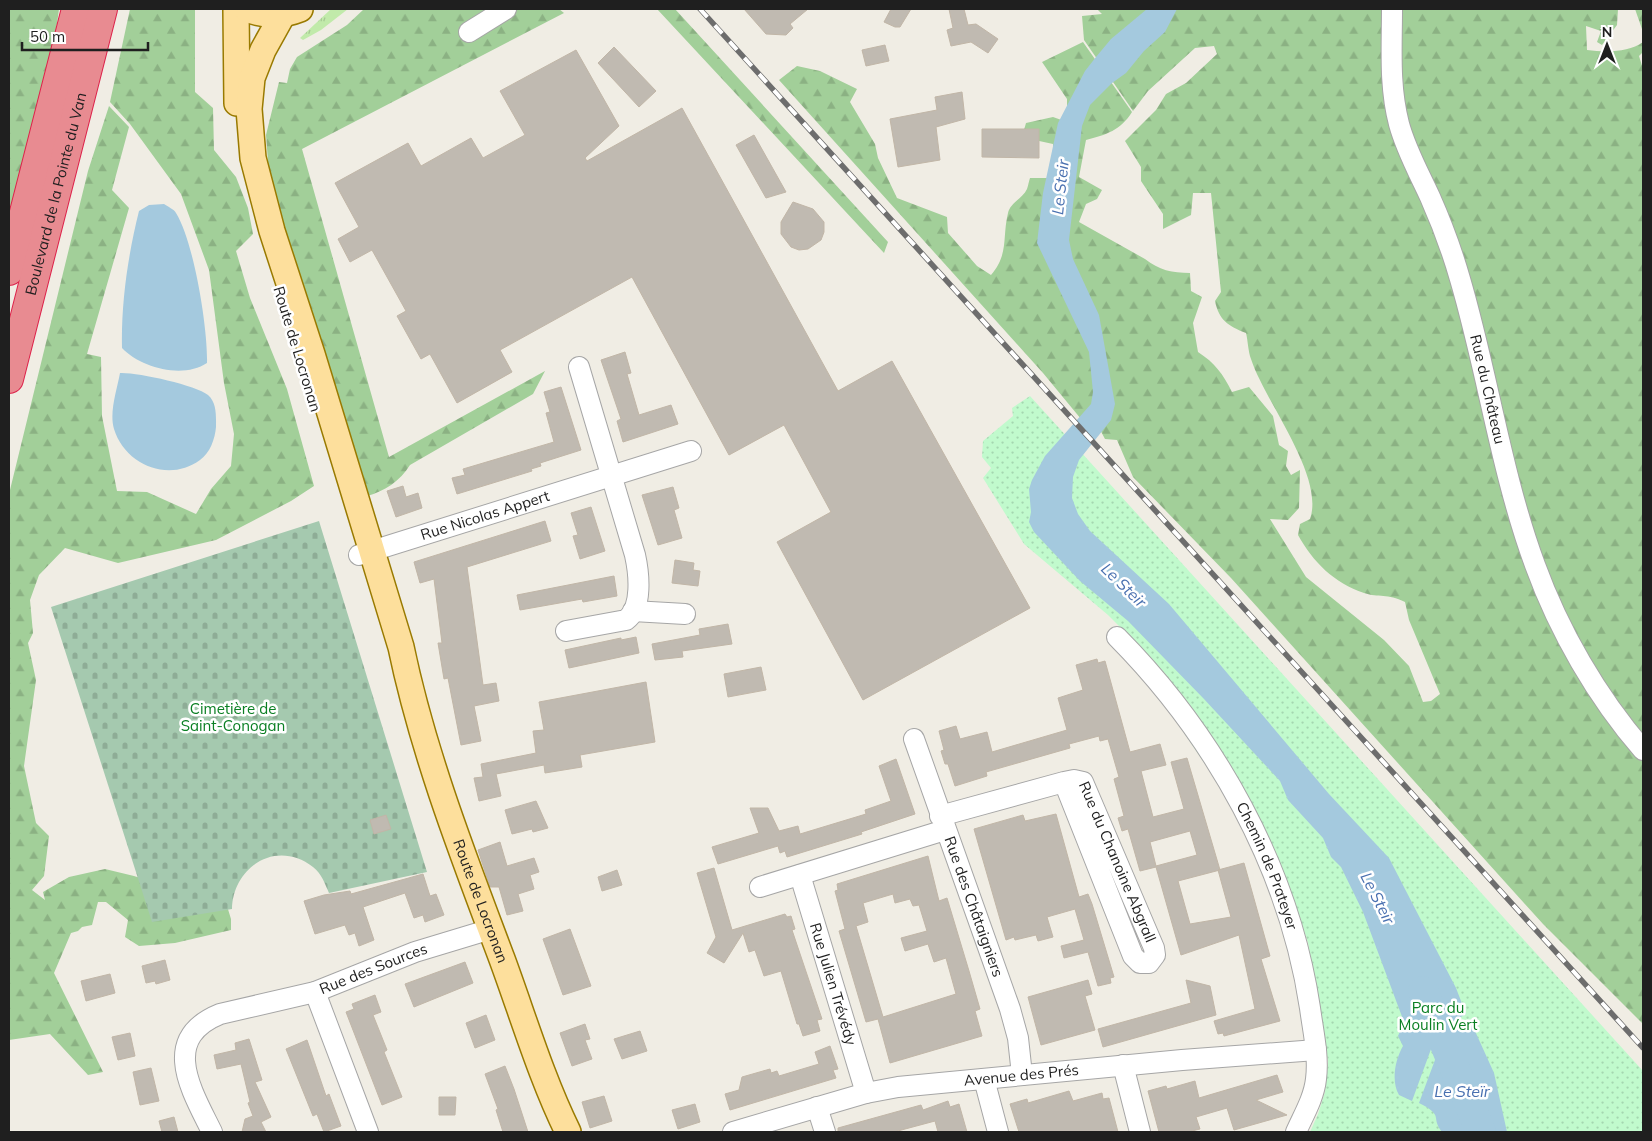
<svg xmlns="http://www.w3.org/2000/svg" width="1652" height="1141" font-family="Mulish,sans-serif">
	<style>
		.grass { fill: url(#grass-tufts) }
		.forest { fill: url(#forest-firs) }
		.cemetery { fill: url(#cemetery-stones) }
		.park { fill: url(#park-dots) }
		.water { fill: #a4c9de }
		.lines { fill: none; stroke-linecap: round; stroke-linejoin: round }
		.river { stroke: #a4c9de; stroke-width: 30 }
		.building { fill: #c0bab1; stroke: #c1b6a7; fill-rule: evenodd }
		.minor-casing { stroke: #a6a6a6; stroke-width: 22 }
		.major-casing { stroke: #997a00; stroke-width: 28 }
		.highway-casing { stroke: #dd224a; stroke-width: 30 }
		.minor { stroke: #fff; stroke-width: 20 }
		.major { stroke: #fddf9c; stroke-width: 25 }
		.highway { stroke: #e88b91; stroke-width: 28 }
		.rail-casing { stroke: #6d6d6d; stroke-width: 5.5 }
		.rail { stroke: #fff; stroke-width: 4; stroke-dasharray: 11; stroke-linecap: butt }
		.labels { text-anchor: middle; stroke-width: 5; stroke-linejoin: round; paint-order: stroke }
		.street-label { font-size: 15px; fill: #1f1f1f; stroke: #fff }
		.park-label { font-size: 15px; fill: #0a7f23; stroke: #fff }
		.water-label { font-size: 16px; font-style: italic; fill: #4970b0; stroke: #fff }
	</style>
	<defs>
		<pattern id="grass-tufts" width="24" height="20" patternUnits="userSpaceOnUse" patternTransform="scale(1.25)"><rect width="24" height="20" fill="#c1eaaa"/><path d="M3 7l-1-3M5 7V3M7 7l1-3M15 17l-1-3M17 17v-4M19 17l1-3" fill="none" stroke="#a5c892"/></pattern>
		<pattern id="forest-firs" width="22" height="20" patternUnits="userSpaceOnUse" patternTransform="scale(1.25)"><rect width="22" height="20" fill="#a2cf99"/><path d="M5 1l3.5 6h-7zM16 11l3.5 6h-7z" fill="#8bb183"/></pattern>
		<pattern id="cemetery-stones" width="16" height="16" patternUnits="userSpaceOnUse" patternTransform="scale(1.25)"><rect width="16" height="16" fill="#a5c9af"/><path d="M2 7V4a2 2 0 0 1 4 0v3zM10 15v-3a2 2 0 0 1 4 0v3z" fill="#8eac96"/></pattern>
		<pattern id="park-dots" width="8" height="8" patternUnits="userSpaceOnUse" patternTransform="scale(1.25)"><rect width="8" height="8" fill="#c1facd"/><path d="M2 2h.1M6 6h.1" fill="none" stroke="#a5d6b0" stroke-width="1.8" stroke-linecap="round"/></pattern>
	</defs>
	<rect width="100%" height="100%" fill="#f0ede4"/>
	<path class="grass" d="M331,9H348L321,30L303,40L300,38Z"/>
	<path class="forest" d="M9,9H59L56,31L9,217Z
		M130,9H195V92L213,108L214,150L236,177L248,208L253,234L236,251L250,298L287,389L314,486L291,501L216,540L118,563L65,548L39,575L30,600L33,633L28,643L36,680L24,766L36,823L49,836L44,876L32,890L45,900L43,892L69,877L105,869L134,876L227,906L231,919V930L175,943L139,946L125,937L128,920L106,902H98L92,925L82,927L78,931L71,933L54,973L103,1072L88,1075L50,1034L9,1040V494L88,171L109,106L129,127L112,190L129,208L87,354L101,357L102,416L117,491L147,492L196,514L211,489L231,466L234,434L224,383L209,270L181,194L130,124L110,102Z
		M364,9H490L472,36L518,9H559L564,13L302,149L389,457L545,371L533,394L410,465C400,481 385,491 367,496L304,308L269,175L266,135L279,82L287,83L290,69L297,57L347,25Z
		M657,9H675L888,242L884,253Z
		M1097,9H1618L1617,25L1602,45L1597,42L1601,31L1586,26L1587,50C1605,52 1628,53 1643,42V52L1639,56L1643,69V1024L1543,924L1231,578L1133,477L1117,440L1105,439L1097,424L1081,419L1043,373L779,80L797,66L820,71L857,89L850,102L875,144L878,158L897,198L947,217L948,233L977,266L991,275C1009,254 1002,238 1008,213C1010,203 1023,198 1027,189C1028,186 1029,181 1030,178H1053V144L1030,139L1024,130L1026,123L1053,117L1067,122V99L1042,62L1083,42L1132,112C1121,130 1106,135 1086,140L1079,177L1102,190L1097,199L1086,204L1079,222L1145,259C1159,270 1172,273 1190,273L1191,291L1202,297L1193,323L1198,352C1215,363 1223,374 1232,392L1249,387L1273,416L1279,445L1288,451L1286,466L1291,475L1300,470L1299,508L1288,520L1270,519L1306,577L1384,640L1409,666L1423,702L1431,701L1440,694L1409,620L1405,602C1387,593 1379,598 1364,593C1334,583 1313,562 1298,535L1300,524L1310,519C1325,476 1265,402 1251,359C1248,351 1248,341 1246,333C1228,326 1219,320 1215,301L1221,292L1211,193H1193L1191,215L1163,229V214L1141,181V167L1125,141L1156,110L1166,94L1186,83L1217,54L1214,46L1195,48L1148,91L1133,111L1084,40L1082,16L1102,14Z
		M1635,9H1643V32Z"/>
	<path class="cemetery" d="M319,521L427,872L329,893C325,884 322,874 313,867C277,839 233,866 232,909L152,922L51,607Z"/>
	<path class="park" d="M1030,396L1643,1071V1132H1310L1318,1114L1325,1092L1328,1061L1308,943L1292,894L1277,862L1207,767L1174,718L1162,673L1139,646L1108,615L1024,544L983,478L991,468L982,457L983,441L1013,416L1012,408Z"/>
	<path class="water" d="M1147,9H1177L1165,32L1144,51L1126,73L1112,83L1090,105L1082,126L1069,240L1073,259L1099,315L1115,404L1111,420L1079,460L1073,477L1072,498L1078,514L1090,531L1169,604L1329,794L1389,858L1456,988L1466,1014L1438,1030L1412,1101L1399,1095C1391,1081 1395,1060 1403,1046L1398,1036L1404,1022L1363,912L1341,867L1331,857L1323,838L1288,800L1280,781L1204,699L1128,621L1080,581L1034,532L1029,522L1031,512L1029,489L1032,480L1045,456L1091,404L1093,392L1089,352L1037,243L1043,193L1058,123L1085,71L1096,57L1111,39Z
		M164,204C168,207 174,209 176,213C194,242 208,329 207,363C183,379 141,368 122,348C121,303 128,255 139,211L149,205Z
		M120,373C136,372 196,385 208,395C217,403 216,416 216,427C215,439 210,453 200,460C169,483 125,465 114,429C109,412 117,390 120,373Z
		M1470,1020L1494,1073L1507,1132H1442C1430,1117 1445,1116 1419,1103L1445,1033Z"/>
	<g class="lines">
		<path class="river" d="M1423,991L1481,1132"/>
	</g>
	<path class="building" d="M744,9H808L790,24L793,28L786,35L766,34Z
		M891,9H911L900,27H895L884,22Z
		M949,9H964L968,25L976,24L998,39L988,53L971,42L951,46L947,30L953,28Z
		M885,45L889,61L866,66L862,50Z
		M614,47L656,91L639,107L598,63Z
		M576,50L619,126L585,158L587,161L682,108L838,391L892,361L1030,608L863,700L777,542L831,512L784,425L729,455L632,277L500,350L512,372L457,403L430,354L421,359L397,316L406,311L372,250L350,262L338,239L359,227L335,183L408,143L421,166L471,138L483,158L525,135L500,91Z
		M962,92L965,119L936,127L940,160L898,167L890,119L937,110L935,97Z
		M982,129H1039V158L982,157Z
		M754,135L786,192L766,198L736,145Z
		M793,202L813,209L824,222V232L821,240L808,249L799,250L791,247L781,234V222Z
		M625,352L631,373L627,374L639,415L671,405L678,424L623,442L617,421L621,419L601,360Z
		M561,387L581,450L540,463L541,466L531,469L532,471L457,494L452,478L465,475L463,469L554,442L546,413L550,412L544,392Z
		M403,486L406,497L418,493L422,508L396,517L387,491Z
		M673,487L679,508L674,510L682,538L658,545L642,495Z
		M591,507L605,551L580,559L573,536L578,535L571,513Z
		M545,521L551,541L467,567L483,685L496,683L499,701L474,706L481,741L461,745L448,678L444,679L438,643H442L434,579L420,583L414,562Z
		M675,560L694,563L693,570L700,571L698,586L672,583Z
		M614,576L617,596L583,602L582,599L520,610L517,595Z
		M728,624L732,644L682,651L683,657L655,660L652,644L700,635L699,629Z
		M636,637L639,653L569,668L565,650L621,638V640Z
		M1097,659L1098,663L1105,661L1130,752L1160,744L1166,765L1141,771L1153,817L1184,809L1171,762L1187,758L1220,870L1178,881L1190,924L1231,917L1218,870L1244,863L1270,956L1261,959L1280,1021L1224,1036L1223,1033L1218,1034L1214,1021L1255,1009L1239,935L1181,955L1156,867L1140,871L1128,829L1122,831L1118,818L1124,816L1114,779L1119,777L1108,739L1100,741L1099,736L1069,744L1070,748L986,772L987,776L955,786L948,764H945L941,751L944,750L939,731L956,726L960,739L987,732L992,752L1067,730L1058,698L1083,690L1076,665ZM1190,831L1197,855L1156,866L1150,842Z
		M761,667L766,690L728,697L724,674Z
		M646,682L655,742L580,755L582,767L545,773L544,765L496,774L501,796L479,801L474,778L483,777L481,764L536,753L533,731L544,730L539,702Z
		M896,759L915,814L861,832L862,834L787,857L785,851L780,853L778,846L718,864L712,847L759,833L750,808H768L779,831L798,826L800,834L866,814L865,810L891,801L879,766Z
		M536,801L548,828L533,832L532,829L512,834L505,810Z
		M1056,814L1079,897L1088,894L1092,904L1114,977L1110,978L1111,983L1098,986L1088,952L1064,958L1061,946L1084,940L1075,909L1047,917L1053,937L1038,941L1036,935L1015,940L1014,937L1006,940L974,829L1023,815L1025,821Z
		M386,815L391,829L374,834L370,820Z
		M500,842L507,866L534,858L539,872L530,875L534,889L518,894L523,911L507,915L499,887H490L478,850Z
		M928,856L939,901L947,898L969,971L980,1009L975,1011L982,1036L890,1063L878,1019L866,1022L839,931L845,929L835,891L838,890L837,884ZM893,894L895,903L910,899L913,906L919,905L927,931L901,938L905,951L928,944L934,962L946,958L956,994L883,1017L856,926L868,922L863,903Z
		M714,868L732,930L785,914L787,917L791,916L795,929L792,930L822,1019L817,1020L820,1031L803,1036L799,1024H797L781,971L764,976L755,950L749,952L743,933L724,963L707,953L716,937L697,873Z
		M617,870L622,885L602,891L598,877Z
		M423,874L430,896L436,894L444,915L425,922L423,915L414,918L405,893L363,907L374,940L359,946L355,933L349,935L345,925L315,934L304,901L324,895L350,891L351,894Z
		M570,929L591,986L563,995L543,939Z
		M165,960L170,980L156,984L155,981L146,983L142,966Z
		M465,962L473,983L414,1007L405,984Z
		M110,974L115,993L86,1001L81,981Z
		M1088,980L1092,994L1085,996L1095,1030L1041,1045L1028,997Z
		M1186,980L1210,986L1216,1015L1103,1047L1098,1029L1191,1003Z
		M375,995L381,1012L373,1015L387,1050L384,1052L402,1097L382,1105L346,1012L354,1009L352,1004Z
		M486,1015L495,1040L475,1048L466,1023Z
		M585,1024L590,1039L585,1040L592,1059L572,1066L560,1033Z
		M640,1031L647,1051L622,1059L614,1039Z
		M130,1033L135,1056L118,1060L112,1037Z
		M249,1039L262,1080L255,1082L271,1117L261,1122L266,1132H242L245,1119L253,1116L248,1103L250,1102L241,1064L217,1069L214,1055L236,1050L235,1043Z
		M307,1040L326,1096L329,1094L341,1126L324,1132L317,1114L313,1116L286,1049Z
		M830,1046L838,1069L833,1070L836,1078L730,1110L725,1094L739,1090L742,1077L770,1069L771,1073L777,1071L779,1076L819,1064L815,1052Z
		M505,1066L514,1089L528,1132H503L496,1110L498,1109L485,1074Z
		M151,1068L159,1101L140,1105L133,1072Z
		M1277,1075L1283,1092L1256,1100L1287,1115L1234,1130L1227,1108L1196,1117L1200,1129L1188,1132H1159L1148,1091L1166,1086L1167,1089L1195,1081L1199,1098Z
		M1069,1091L1073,1101L1102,1093L1103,1099L1109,1098L1118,1132H1019L1010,1104L1027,1099L1028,1103Z
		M604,1096L612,1121L590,1128L582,1102Z
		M439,1097H456L455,1115H439Z
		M948,1101L950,1107L959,1104L967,1132H938L935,1121L894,1132H838V1128L921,1105L923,1110Z
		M695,1104L700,1122L678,1129L672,1110Z
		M174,1117L178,1132H162L159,1121Z"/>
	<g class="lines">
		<g class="minor-casing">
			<g id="minor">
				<path id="s1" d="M1392,9C1392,48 1389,86 1399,124C1406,150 1419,173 1430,197C1442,224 1452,251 1460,279C1488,374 1501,473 1535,565C1559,631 1597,697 1643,750"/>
				<path d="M469,32L506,9"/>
				<path id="s2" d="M359,555L691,451"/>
				<path d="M633,611L685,614"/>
				<path d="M566,631L626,620C643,608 639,573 635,555L579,367"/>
				<path id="s3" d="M1117,637C1215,736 1289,868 1310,1008C1313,1031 1319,1056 1316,1079C1314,1098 1303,1116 1296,1132"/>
				<path id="s4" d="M914,739L1010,1009L1018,1038L1022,1075"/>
				<path id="s5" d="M940,816L1064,782L1074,780L1083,782L1154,948L1155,955L1149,963H1140L1133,956L1064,782"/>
				<path id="s6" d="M800,875L866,1093"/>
				<path d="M760,887L945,830"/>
				<path d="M315,992L368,1132"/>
				<path d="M1123,1065L1140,1132"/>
				<path d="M984,1079L998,1132"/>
				<path d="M817,1107L825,1132"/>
				<path id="s7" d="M212,1132C192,1091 159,1039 220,1014L315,992L415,952L491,929"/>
				<path id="s8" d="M733,1132L866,1093L898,1087L1182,1060L1316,1050"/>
			</g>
		</g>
		<g class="major-casing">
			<g id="major">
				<path d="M236,9L237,103"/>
				<path d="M247,9C263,16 283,16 300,9"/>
				<path id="s9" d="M283,14L263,50L252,78L249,109L253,158L272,231L312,354L401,647C423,753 464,858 502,959C523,1016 541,1077 568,1132"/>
			</g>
		</g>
		<g class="highway-casing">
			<g id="highway">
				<path d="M9,271L76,9"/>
				<path id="s10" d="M9,379L103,9"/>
			</g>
		</g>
		<use href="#minor" class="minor"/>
		<use href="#major" class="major"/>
		<use href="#highway" class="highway"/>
		<g class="rail-casing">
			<path id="rail" d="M700,9L1643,1048"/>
		</g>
		<use href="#rail" class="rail"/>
	</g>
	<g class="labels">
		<g class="street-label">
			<text dy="5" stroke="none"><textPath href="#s10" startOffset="191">Boulevard de la Pointe du Van</textPath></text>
			<text transform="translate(297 349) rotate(73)" y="5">Route de Locronan</text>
			<text dy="5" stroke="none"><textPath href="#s1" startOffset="396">Rue du Château</textPath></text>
			<text dy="5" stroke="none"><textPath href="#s2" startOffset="132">Rue Nicolas Appert</textPath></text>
			<text dy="5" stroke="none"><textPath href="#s5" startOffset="235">Rue du Chanoine Abgrall</textPath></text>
			<text dy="5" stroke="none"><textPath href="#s3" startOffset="276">Chemin de Prateyer</textPath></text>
			<text dy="5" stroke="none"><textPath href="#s9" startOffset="929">Route de Locronan</textPath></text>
			<text dy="5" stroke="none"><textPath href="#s4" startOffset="178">Rue des Châtaigniers</textPath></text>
			<text dy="5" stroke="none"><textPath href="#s7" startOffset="300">Rue des Sources</textPath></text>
			<text dy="5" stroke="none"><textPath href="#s6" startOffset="114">Rue Julien Trévédy</textPath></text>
			<text dy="5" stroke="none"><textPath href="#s8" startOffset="295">Avenue des Prés</textPath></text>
		</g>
		<g class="park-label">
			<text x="233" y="714">Cimetière de<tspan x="233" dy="17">Saint-Conogan</tspan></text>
			<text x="1438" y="1013">Parc du<tspan x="1438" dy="17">Moulin Vert</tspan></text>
		</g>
		<g class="water-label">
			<text transform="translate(1060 187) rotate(-84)" y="6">Le Steir</text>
			<text transform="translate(1124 585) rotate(44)" y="6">Le Steir</text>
			<text transform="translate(1378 898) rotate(63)" y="6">Le Steir</text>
			<text x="1462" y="1097">Le Steïr</text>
		</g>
	</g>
	<rect width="1652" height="1141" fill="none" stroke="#1f1f1f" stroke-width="20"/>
	<g transform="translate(1607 45)" stroke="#ffffff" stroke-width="4" paint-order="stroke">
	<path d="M0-4L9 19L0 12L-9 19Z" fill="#1f1f1f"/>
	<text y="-8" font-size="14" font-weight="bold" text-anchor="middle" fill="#1f1f1f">N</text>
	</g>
	<path d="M22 42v8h126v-8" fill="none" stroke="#1f1f1f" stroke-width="2.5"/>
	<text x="30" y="42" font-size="15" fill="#1f1f1f" stroke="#ffffff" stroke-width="4" paint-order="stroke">50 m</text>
</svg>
